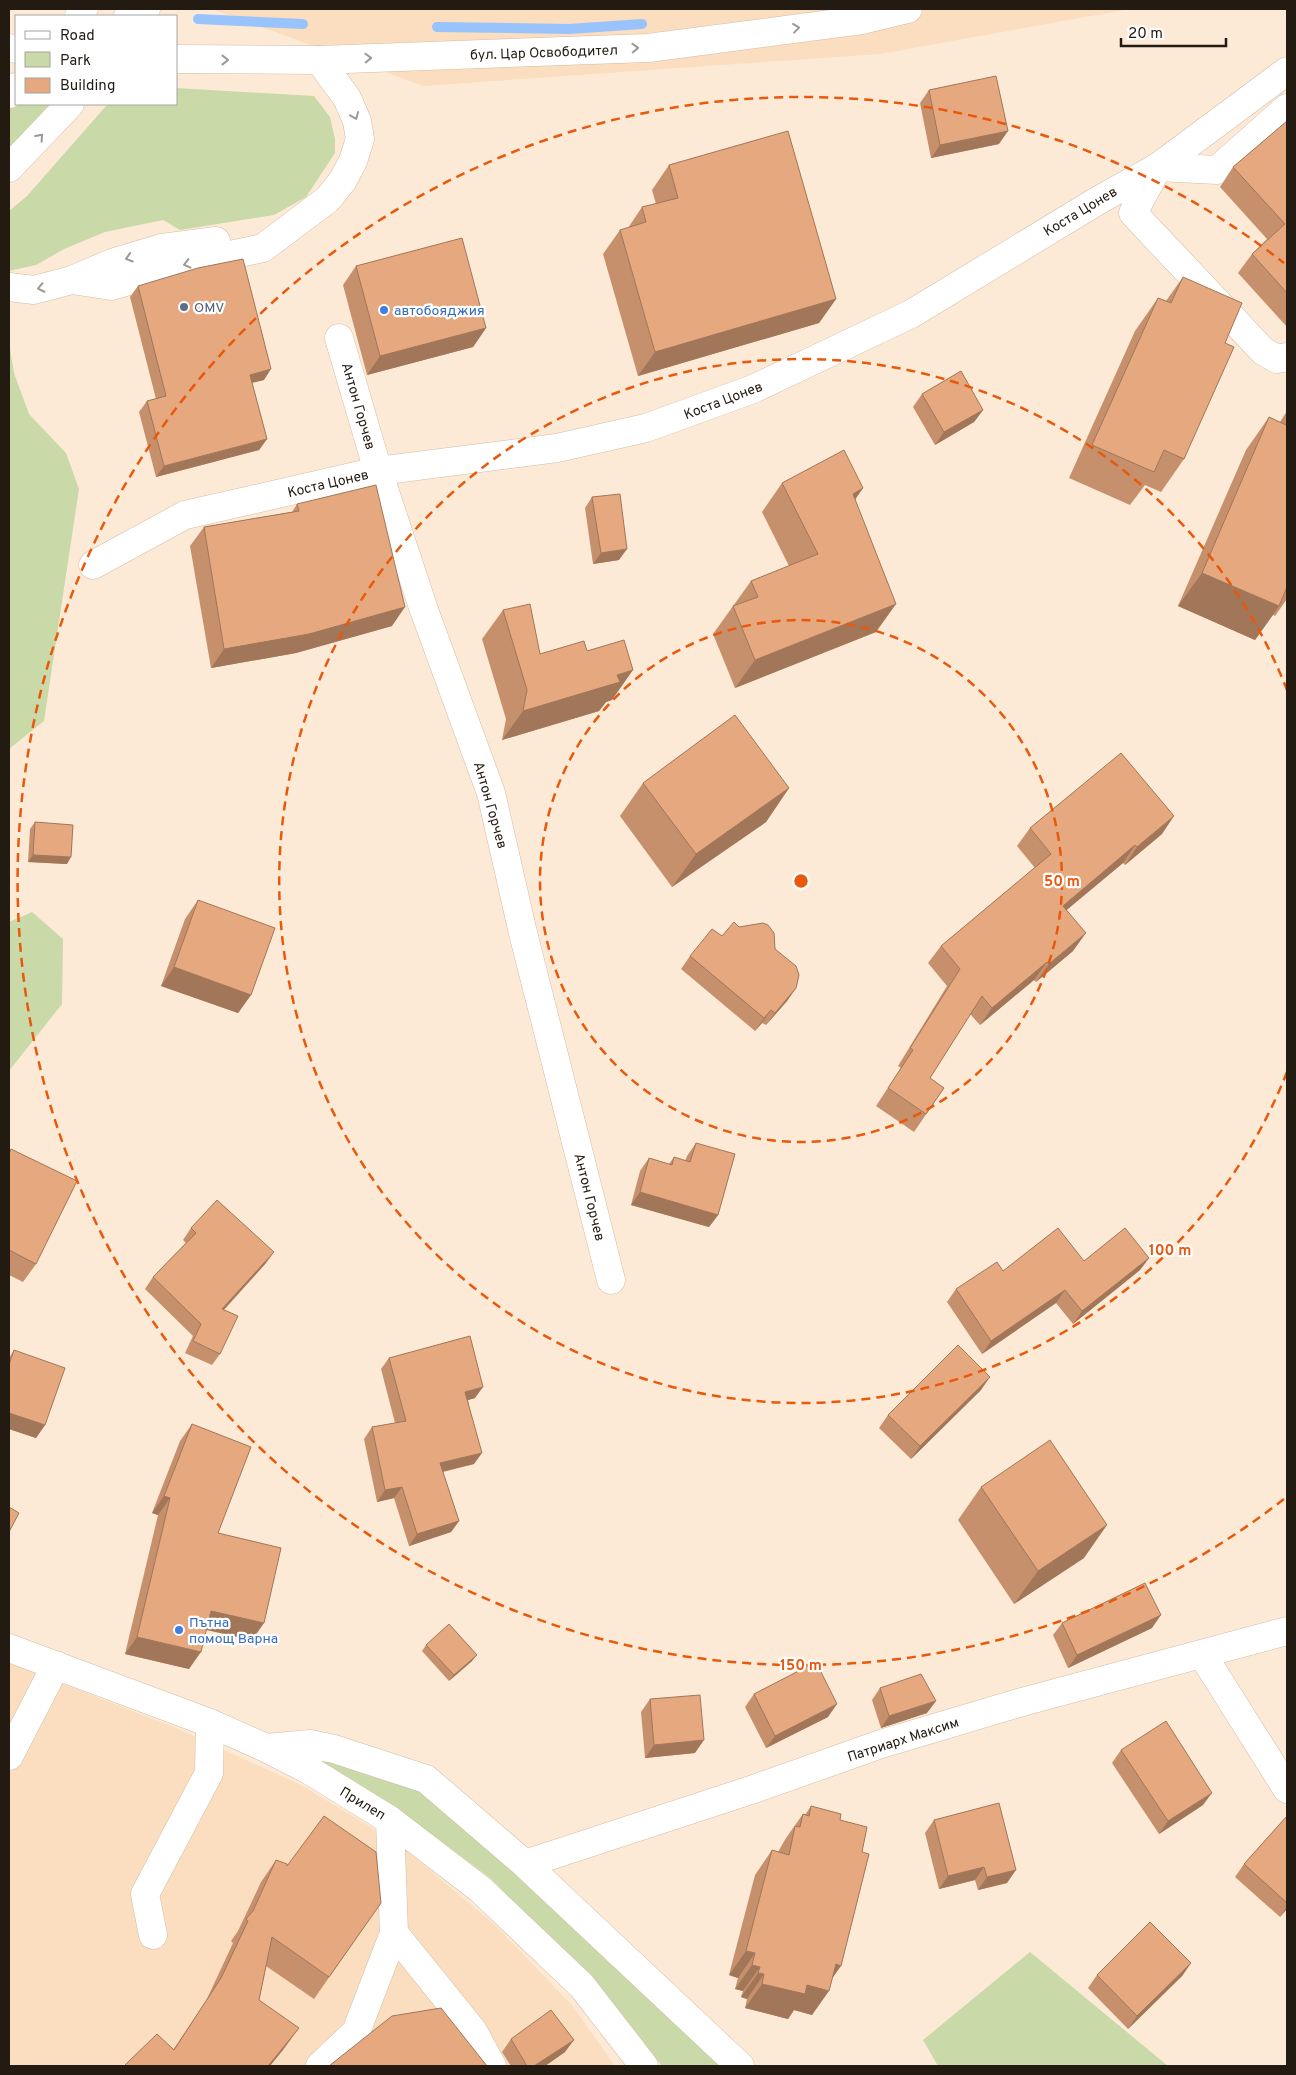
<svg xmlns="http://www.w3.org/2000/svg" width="1296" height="2075" font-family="Overpass,sans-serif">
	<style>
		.built { fill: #fadebf }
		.green { fill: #c9d9a8 }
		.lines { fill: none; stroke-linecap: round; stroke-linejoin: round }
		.stream { stroke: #99c3fc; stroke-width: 10 }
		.minor-casing { stroke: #d3bda5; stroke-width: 29 }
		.major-casing { stroke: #d3bda5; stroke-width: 29 }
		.minor { stroke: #fff; stroke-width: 28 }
		.major { stroke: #fff; stroke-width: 28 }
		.wall { fill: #c6906d }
		.shaded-wall { fill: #a17659 }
		.building { fill: #e6a87f; stroke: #a17659 }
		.oneway { stroke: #9c9894 }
		.ring { fill: none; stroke: #e8590c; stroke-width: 2.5; stroke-dasharray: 9 6 }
		.service-dot { fill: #5c6f8a; stroke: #fff; stroke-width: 2 }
		.shop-dot { fill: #3f7fe0; stroke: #fff; stroke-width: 2 }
		.labels { text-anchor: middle; stroke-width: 4.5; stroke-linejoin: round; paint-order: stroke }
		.street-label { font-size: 14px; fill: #231b12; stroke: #fff }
		.service-label { font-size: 14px; fill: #4e5e75; stroke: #fff; text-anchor: start }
		.shop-label { font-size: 14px; fill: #366cbe; stroke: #fff; text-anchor: start }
		.centre { fill: #e8590c; stroke: #fff; stroke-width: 2.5 }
		.ring-label { font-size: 15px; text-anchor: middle; font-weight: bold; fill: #e8590c; stroke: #fff; stroke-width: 4.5; stroke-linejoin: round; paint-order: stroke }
	</style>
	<rect width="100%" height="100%" fill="#fdead6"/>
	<path class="built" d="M212,9H1130L880,54L423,86Z
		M9,1663L174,1727L301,1785L396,1842L493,1923L572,2005L615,2066H9Z"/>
	<path class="green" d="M176,88L314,96L330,117L335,139V153L306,197L274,215L180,230L163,220L105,232L64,249L36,265L9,271V211L27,196L106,106L111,104H176Z
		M9,94L16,104H60L9,168Z
		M9,342L14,373L29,414L66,453L79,489L44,721L9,749Z
		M32,912L63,939L62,1004L9,1071V922Z
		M319,1751L426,1779L740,2066H662L591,1977L489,1877L398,1809L317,1762Z
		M1030,1952L1168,2066H938L923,2040Z"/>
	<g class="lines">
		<path class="stream" d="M198,19L303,24
			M437,27L569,29L642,24"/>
		<g class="minor-casing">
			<path id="minor" d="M1287,108L1217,170L1158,167L1133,213L1263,351L1277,359L1287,357
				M72,280L111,286L187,264L263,248L328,199L343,180L353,161L360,139L357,121L347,98L319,60
				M9,287L34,290L72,280L112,263L162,248L216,241
				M339,338L378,471L424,610L491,793L523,933L611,1280
				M93,565L185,515L378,471L557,448L646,428L753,389L911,314L1099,200L1158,167L1287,71
				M9,1648L210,1723L266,1748L309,1770L390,1820L480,1889L582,1986L644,2066
				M1202,1654L1287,1789
				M266,1748L310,1744L334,1749L426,1779L525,1864L740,2066
				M9,1756L56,1665
				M525,1864L754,1789L881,1744L1022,1702L1287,1631
				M394,1933L473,2031L492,2066
				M153,1935L145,1894L209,1773L210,1723
				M320,2066L356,2032L394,1933L390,1820"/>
		</g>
		<g class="major-casing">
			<path id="major" d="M79,16L84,9
				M128,16L146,9
				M9,48L16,49
				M176,59L319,60L648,48L862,20L908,9
				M9,94L16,87
				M9,168L70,104"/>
		</g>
		<use href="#minor" class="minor"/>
		<use href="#major" class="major"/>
	</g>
	<path class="wall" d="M929,90L999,144L931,158L920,103Z
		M1287,121V327L1238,273L1252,254L1267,239L1220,187L1233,167Z
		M669,165L836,299L819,323L638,376L603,254L620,230L628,228L642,207L656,204L652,190Z
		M356,266L486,328L473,347L367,375L343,285Z
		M1183,277L1225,343L1184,459L1161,492L1145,485L1130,505L1069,478L1135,331L1158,298L1166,301Z
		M138,286L264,380L252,383L267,439L259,450L156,477L139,412L147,401L156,399L130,297Z
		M922,394L983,410L974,422L935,445L913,407Z
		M1287,411V599L1275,616L1273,615L1255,640L1178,606L1246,450L1269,417L1280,422Z
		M782,483L863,488L855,500L876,632L735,688L713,634L751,581L789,566L762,512Z
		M592,497L619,560L593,564L585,508Z
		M297,504L392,626L296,653L211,668L190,546L204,527L292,512Z
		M503,610L540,654L587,651L612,700L606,702L599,711L502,740L506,719L482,639Z
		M643,783L789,788L766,822L672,887L620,816Z
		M35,822L67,864L28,862L30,829Z
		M1030,828L1162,834L1125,865L1123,863L1066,910L1073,951L1036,982L1034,980L980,1025L970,1014L930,1078L944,1088L914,1132L876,1106L901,1068L898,1066L947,986L928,963L941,946L1035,868L1017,846Z
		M198,900L251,995L238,1013L161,986L185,919Z
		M739,927L775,949L796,988L787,1001L766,1025L762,1023L755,1031L681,969L690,956Z
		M696,1143L718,1215L709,1227L631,1205L640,1171L649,1158L669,1164L674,1157L685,1161L687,1156Z
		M11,1149L36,1264L23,1282L9,1275V1153Z
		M191,1228L266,1263L224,1310L220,1354L212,1365L185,1353L193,1336L145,1289L153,1277L186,1243L183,1240Z
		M1149,1258L1140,1270L1073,1324L1056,1303L982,1354L947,1302L956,1289L1003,1271L1084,1261Z
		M14,1350L45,1425L36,1438L9,1429V1358Z
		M389,1358L475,1398L468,1400L474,1464L443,1472L459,1521L451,1532L409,1546L394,1498L377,1502L364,1439L372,1427L395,1423L381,1369Z
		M981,1390L911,1459L879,1428L888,1415Z
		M192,1424L218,1533L252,1640L206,1630L189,1669L125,1654L158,1515L152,1513L180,1441Z
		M981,1487L1084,1558L1014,1604L958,1520Z
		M1062,1623L1152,1628L1068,1668L1053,1635Z
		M426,1645L472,1661L449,1681L422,1651Z
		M880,1688L927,1713L881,1728L872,1700Z
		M754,1694L828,1717L766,1748L745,1707Z
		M650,1699L695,1753L645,1758L641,1712Z
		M1121,1750L1203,1805L1159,1834L1112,1763Z
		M811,1806L840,1820L832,1978L812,2015L794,2010L788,2019L745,2008L747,1999L741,1997L743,1991L735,1989L738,1978L729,1975L755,1875L772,1850L778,1852L786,1838L803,1814L805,1815Z
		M1287,1816V1909L1280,1917L1235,1877L1244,1864Z
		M934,1820L1007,1883L978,1890L975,1880L939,1889L925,1833Z
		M276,1860L287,1866L381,1903L314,1999L266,1966L259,2000L283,2050H173L206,2001L233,1943L231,1941L238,1931L261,1882Z
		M1191,1963L1182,1976L1128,2029L1088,1988L1097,1975Z
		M511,2039L565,2052L545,2066H511L502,2052Z"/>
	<path class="shaded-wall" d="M1008,131L999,144L931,158L940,145Z
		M836,299L819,323L638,376L655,352Z
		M486,328L473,347L367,375L380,356Z
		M271,369L264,380L242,385L250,375Z
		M983,410L974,422L935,445L944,432Z
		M267,439L259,450L156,477L164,466Z
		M863,488L843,516L853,494Z
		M627,549L619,560L593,564L601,553Z
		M1202,573L1279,606L1255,640L1178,606Z
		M896,604L876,632L735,688L755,660Z
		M405,607L392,626L296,653L211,668L224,649Z
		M633,670L612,700L606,702L599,711L502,740L523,711L617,675Z
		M789,788L766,822L672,887L696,854Z
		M1174,816L1162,834L1125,865L1137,847Z
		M1135,845L1123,863L1050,924L1063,906Z
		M33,855L71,857L67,864L28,862Z
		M1086,933L1073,951L1036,982L1049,964Z
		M1047,962L1034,980L980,1025L992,1008Z
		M174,967L251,995L238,1013L161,986Z
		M796,988L787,1001L766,1025L775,1013Z
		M771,1010L762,1023L755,1031L764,1018Z
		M640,1192L718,1215L709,1227L631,1205Z
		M274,1252L266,1263L214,1320L222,1309Z
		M1149,1258L1140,1270L1073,1324L1082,1311Z
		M1065,1290L1056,1303L982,1354L991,1341Z
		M990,1377L981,1390L911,1459L920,1446Z
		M483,1387L475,1398L458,1403L465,1392Z
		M9,1413L45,1425L36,1438L9,1429Z
		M482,1453L474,1464L432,1474L440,1463Z
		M402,1487L394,1498L377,1502L385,1490Z
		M164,1496L170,1498L158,1515L152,1513Z
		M459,1521L451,1532L409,1546L417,1534Z
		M1107,1525L1084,1558L1014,1604L1038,1571Z
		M211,1611L264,1623L252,1640L199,1628Z
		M1161,1615L1152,1628L1068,1668L1077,1655Z
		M137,1637L201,1652L189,1669L125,1654Z
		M477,1655L472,1661L449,1681L454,1675Z
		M936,1701L927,1713L881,1728L889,1716Z
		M837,1704L828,1717L766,1748L775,1736Z
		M704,1740L695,1753L645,1758L654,1745Z
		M1212,1793L1203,1805L1159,1834L1168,1821Z
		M984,1867L975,1880L939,1889L948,1876Z
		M1016,1870L1007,1883L978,1890L987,1877Z
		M1287,1907V1909L1280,1917Z
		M746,1951L755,1953L738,1978L729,1975Z
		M1191,1963L1182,1976L1128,2029L1137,2016Z
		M836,1964L841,1966L824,1990L829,1991L812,2015L794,2010L788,2019L745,2008L762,1984L807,1985Z
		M752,1965L760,1967L743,1991L735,1989Z
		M758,1973L764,1974L747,1999L741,1997Z
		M299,2028L283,2050L270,2066H268Z
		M574,2040L565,2052L545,2066H534Z"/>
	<path class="building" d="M996,76L1008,131L940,145L929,90Z
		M1287,121V293L1252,254L1285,224L1233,167Z
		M788,131L836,299L655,352L620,230L646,222L642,207L678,198L669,165Z
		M462,238L486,328L380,356L356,266Z
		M243,259L271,369L250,375L267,439L164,466L147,401L166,396L138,286L198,268Z
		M1183,277L1242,303L1225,343L1234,347L1184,459L1164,450L1154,472L1092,445L1158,298L1171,303Z
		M961,371L983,410L944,432L922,394Z
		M1269,417L1286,425L1287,422V587L1279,606L1202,573Z
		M844,450L863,488L853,494L896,604L755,660L733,606L758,597L751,581L818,554L782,483Z
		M376,485L405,607L309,634L224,649L204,527L299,511L297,504Z
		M620,494L627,549L601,553L592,497Z
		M530,604L540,654L584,641L587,651L624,640L633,670L617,675L620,682L523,711L527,690L503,610Z
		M735,715L789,788L696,854L643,783Z
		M1121,753L1174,816L1137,847L1135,845L1063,906L1086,933L1049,964L1047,962L992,1008L982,996L930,1078L944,1088L926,1114L888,1088L913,1050L910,1048L960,969L941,946L1051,854L1030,828Z
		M35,822L73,825L71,857L33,855Z
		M198,900L275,928L251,995L174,967Z
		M734,922L739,927L763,923L768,925L774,933L775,949L796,966L799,975L796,988L775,1013L771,1010L764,1018L690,956L712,929L722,936Z
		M696,1143L735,1154L718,1215L640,1192L649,1158L672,1165L674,1157L690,1162Z
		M11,1149L77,1181L36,1264L9,1250V1154Z
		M217,1200L274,1252L222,1309L238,1316L220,1354L193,1341L201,1324L153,1277L196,1233L191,1228Z
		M1058,1228L1084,1261L1125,1228L1149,1258L1082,1311L1065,1290L991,1341L956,1289L997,1262L1003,1271Z
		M470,1336L483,1387L465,1392L482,1453L440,1463L459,1521L417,1534L402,1487L385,1490L372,1427L406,1421L389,1358Z
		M958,1345L990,1377L920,1446L888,1415Z
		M14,1350L65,1368L45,1425L9,1413V1365Z
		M192,1424L251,1447L218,1533L281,1548L264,1623L211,1611L201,1652L137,1637L170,1498L164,1496Z
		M1050,1440L1107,1525L1038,1571L981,1487Z
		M9,1507L19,1513L9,1532Z
		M1145,1583L1161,1615L1077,1655L1062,1623Z
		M449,1624L477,1655L454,1675L426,1645Z
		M816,1662L837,1704L775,1736L754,1694Z
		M921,1674L936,1701L889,1716L880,1688Z
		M700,1695L704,1740L654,1745L650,1699Z
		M1166,1721L1212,1793L1168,1821L1121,1750Z
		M999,1803L1016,1870L987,1877L984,1867L948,1876L934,1820Z
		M811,1806L841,1814L840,1820L867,1827L862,1852L869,1854L841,1966L836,1964L829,1991L807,1985L805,1994L762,1984L764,1974L758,1973L760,1967L752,1965L755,1953L746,1951L772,1850L789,1855L795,1826L800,1827L803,1814L809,1816Z
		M324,1816L376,1852L381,1903L329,1977L272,1937L259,2000L299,2028L268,2066H124L157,2034L174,2050L221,1978L248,1921L246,1919L253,1911L276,1860L287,1864V1866Z
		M1287,1816V1903L1244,1864Z
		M1150,1922L1191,1963L1137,2016L1097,1975Z
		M441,2008L487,2066H329L392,2016Z
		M551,2010L574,2040L534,2066H527L511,2039Z"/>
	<defs><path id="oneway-chevron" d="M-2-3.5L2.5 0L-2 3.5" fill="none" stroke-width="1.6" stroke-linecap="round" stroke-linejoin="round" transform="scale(1.25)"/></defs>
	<g class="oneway">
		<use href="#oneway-chevron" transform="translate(796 28) rotate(-7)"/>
		<use href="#oneway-chevron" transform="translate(635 48) rotate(-2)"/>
		<use href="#oneway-chevron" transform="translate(368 58) rotate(-2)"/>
		<use href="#oneway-chevron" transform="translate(225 60)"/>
		<use href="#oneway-chevron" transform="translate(355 116) rotate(68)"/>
		<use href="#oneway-chevron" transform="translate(40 137) rotate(-48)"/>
		<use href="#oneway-chevron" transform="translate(129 258) rotate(163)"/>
		<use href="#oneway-chevron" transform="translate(187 264) rotate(166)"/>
		<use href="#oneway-chevron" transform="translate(41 288) rotate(168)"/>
	</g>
	<g class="ring">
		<circle cx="801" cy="881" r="261"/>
		<path d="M1287 1072A522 522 0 1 1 1287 690"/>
		<path d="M1284 1499A784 784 0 1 1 1284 263"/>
	</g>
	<circle class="service-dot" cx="184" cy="307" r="5"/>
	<g class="shop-dot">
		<circle cx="384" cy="310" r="5"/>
		<circle cx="179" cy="1630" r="5"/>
	</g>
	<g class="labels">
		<g class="street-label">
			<text transform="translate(544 52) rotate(-2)" y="5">бул. Цар Освободител</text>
			<text transform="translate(1080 211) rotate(-31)" y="5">Коста Цонев</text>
			<text transform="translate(723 400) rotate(-21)" y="5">Коста Цонев</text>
			<text transform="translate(359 406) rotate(74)" y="5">Антон Горчев</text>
			<text transform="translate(328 483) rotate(-13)" y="5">Коста Цонев</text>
			<text transform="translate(491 805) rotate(74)" y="5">Антон Горчев</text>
			<text transform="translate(590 1197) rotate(76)" y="5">Антон Горчев</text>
			<text transform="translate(903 1739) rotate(-18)" y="5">Патриарх Максим</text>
			<text transform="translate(363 1803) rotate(31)" y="5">Прилеп</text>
		</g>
		<g class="service-label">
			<text x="194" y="312">OMV</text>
		</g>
		<g class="shop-label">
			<text x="394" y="315">автобояджия</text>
			<text x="189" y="1627">Пътна<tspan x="189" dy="16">помощ Варна</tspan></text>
		</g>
	</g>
	<circle cx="801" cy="881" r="8" class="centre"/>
	<g class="ring-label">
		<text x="1062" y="886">50 m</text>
		<text x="1170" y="1255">100 m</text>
		<text x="801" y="1670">150 m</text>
	</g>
	<rect width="1296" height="2075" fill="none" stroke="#231b12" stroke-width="20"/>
	<rect x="15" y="15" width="162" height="90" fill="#ffffff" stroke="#a7a4a0"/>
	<rect x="25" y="31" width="25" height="8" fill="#ffffff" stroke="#a7a4a0"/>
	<text x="60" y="40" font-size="15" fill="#231b12">Road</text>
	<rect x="25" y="52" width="25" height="15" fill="#c9d9a8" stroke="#a7a4a0"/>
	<text x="60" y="65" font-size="15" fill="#231b12">Park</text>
	<rect x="25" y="78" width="25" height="15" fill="#e6a87f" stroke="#a7a4a0"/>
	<text x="60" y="90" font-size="15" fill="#231b12">Building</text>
	<path d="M1121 38v8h105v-8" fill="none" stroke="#231b12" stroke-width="2.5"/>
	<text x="1128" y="38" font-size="15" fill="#231b12" stroke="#ffffff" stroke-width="4" paint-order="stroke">20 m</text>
</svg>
